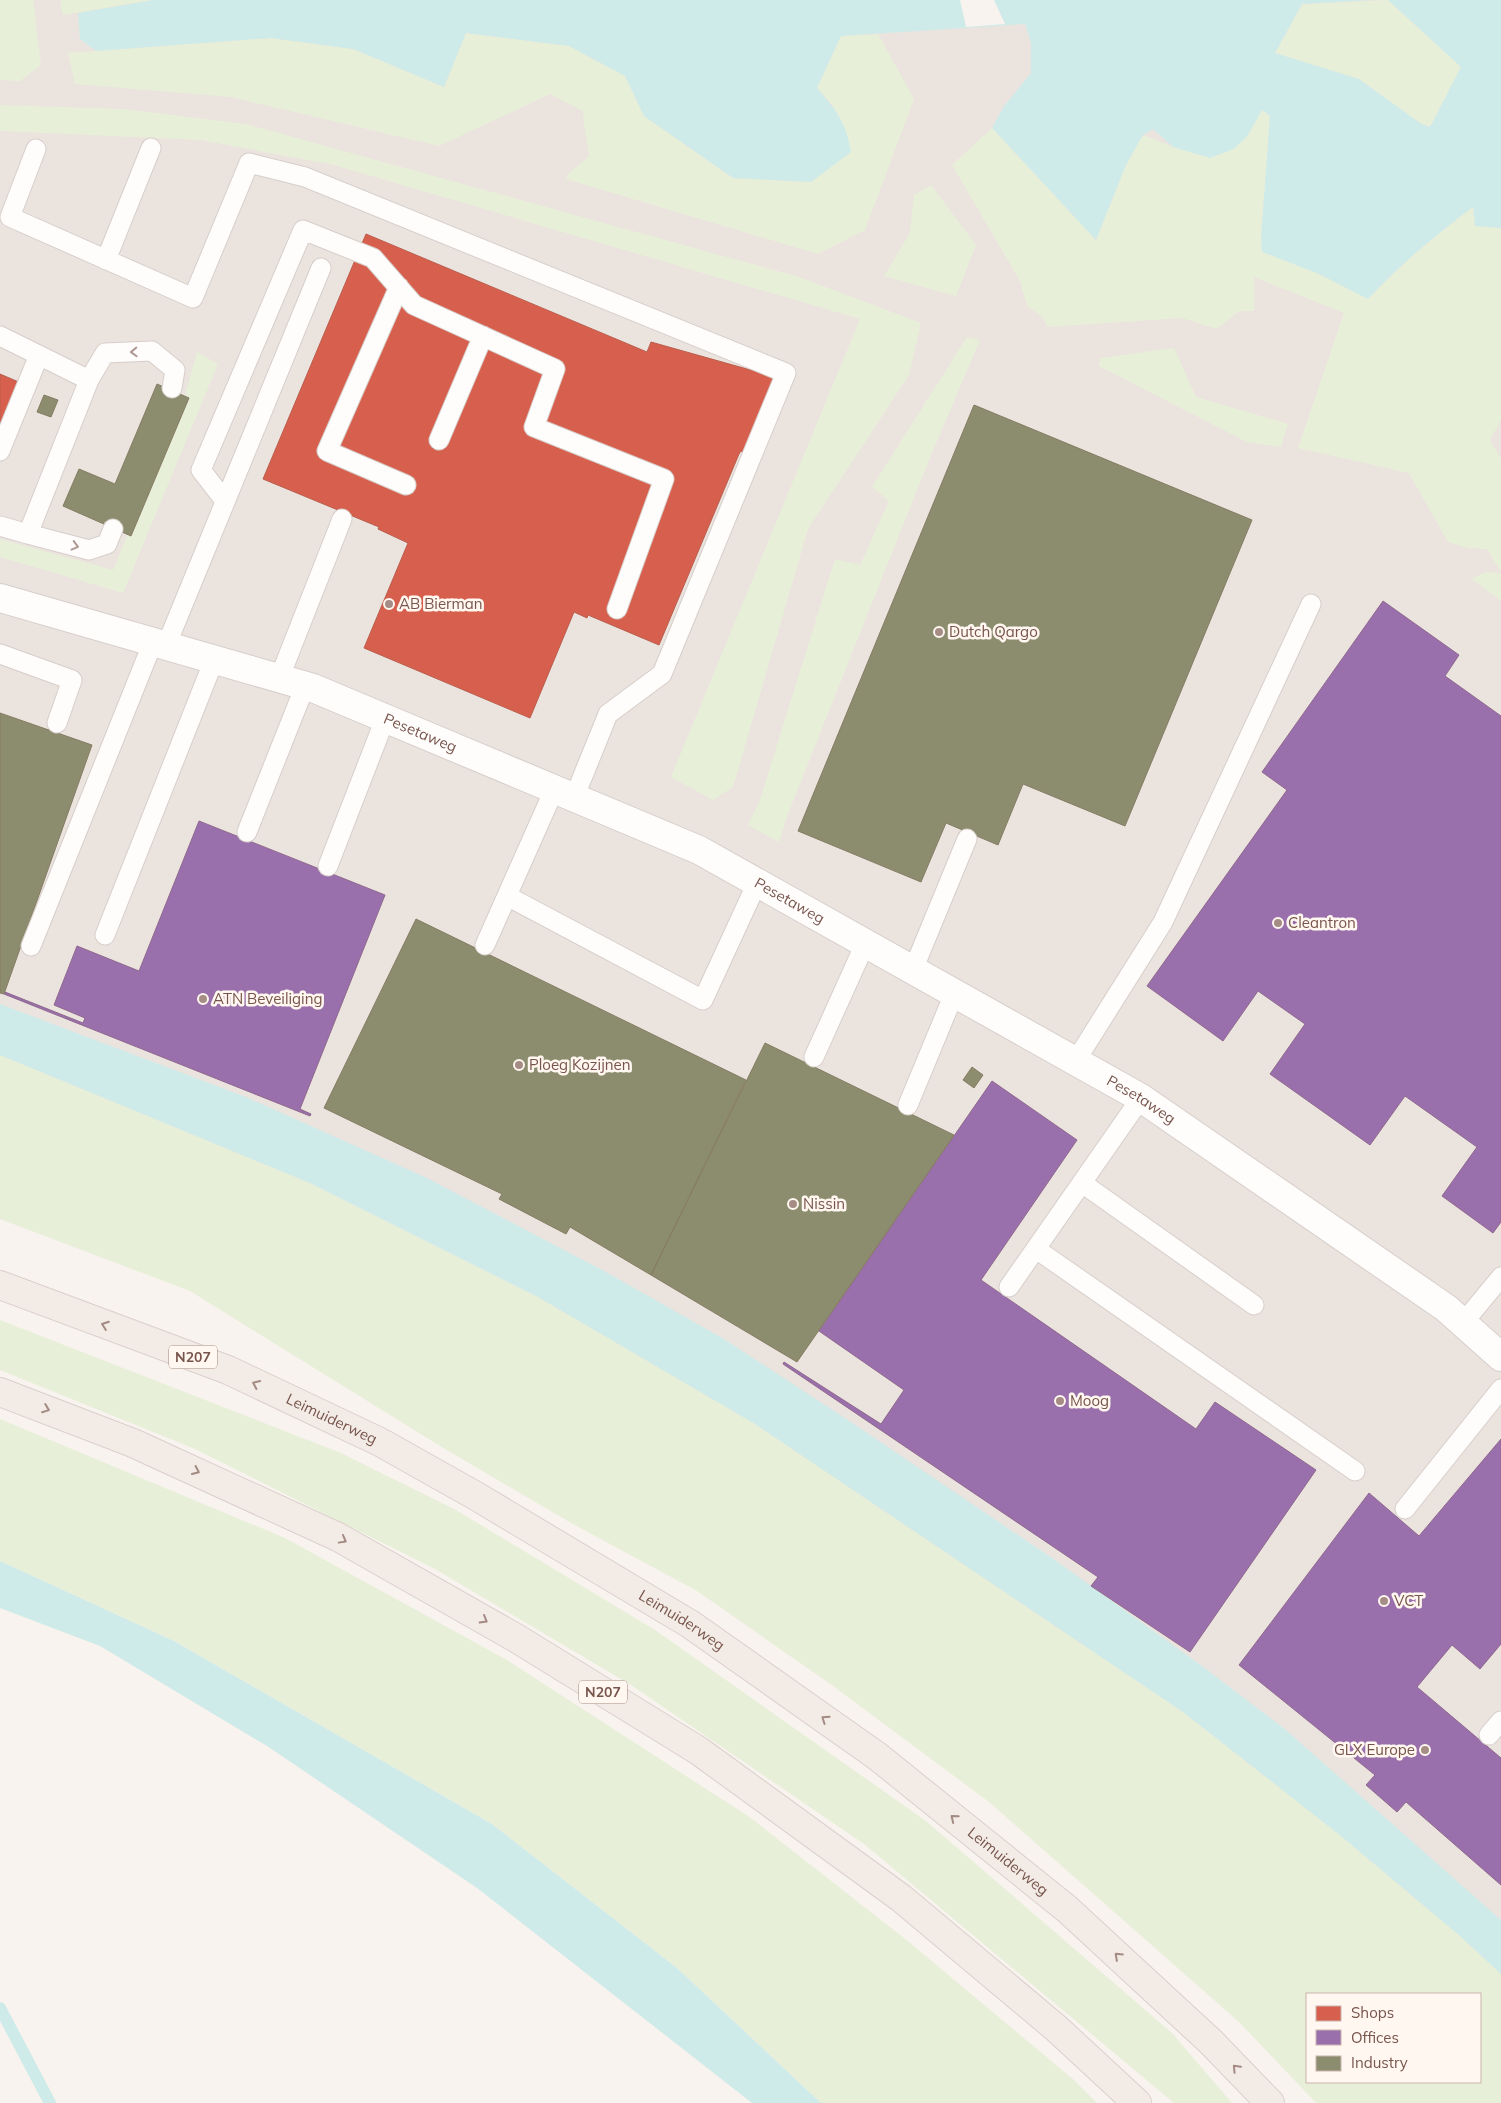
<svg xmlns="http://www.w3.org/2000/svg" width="1501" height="2103" font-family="Mulish,sans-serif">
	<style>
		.industrial { fill: #ebe3de }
		.green { fill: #e8efd9; fill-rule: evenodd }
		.water { fill: #cfebe9 }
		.pier { fill: #f8f3ee }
		.shops { fill: #d6604d; stroke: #ba5d4d }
		.offices { fill: #9970ab; stroke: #8f688e }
		.industry { fill: #8c8c6e; stroke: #867c64 }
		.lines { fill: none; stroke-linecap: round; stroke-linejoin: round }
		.stream { stroke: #cfebe9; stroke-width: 12 }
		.service-casing { stroke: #d7ceca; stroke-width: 21 }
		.minor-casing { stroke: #d7ceca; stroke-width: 30 }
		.primary-casing { stroke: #dacfcb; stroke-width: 30 }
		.service { stroke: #fefdfc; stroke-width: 19 }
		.minor { stroke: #fefdfc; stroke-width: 28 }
		.primary { stroke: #f3ece6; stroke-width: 28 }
		.oneway { stroke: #ae9892 }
		.oneway2 { stroke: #a38a82 }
		.poi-dot { fill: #a58c85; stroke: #fff7f0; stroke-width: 2 }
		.labels { text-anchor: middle; stroke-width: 5; stroke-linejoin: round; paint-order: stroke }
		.shield { fill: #fff7f0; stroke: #a0867d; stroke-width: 1 }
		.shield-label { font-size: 14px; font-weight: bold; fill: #78554c }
		.poi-label { font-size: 15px; fill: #78554c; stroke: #fff7f0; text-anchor: start }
		.street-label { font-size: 15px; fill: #78554c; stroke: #fff7f0 }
	</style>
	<rect width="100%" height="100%" fill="#f8f3ee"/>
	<path class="industrial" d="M0,0H1501V2031L1480,1994L0,1105Z"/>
	<path class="green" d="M0,0H33L41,65L20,81L0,80Z
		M60,0H153L63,15Z
		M1388,0L1461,67L1430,127L1420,123L1359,79L1275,53L1302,4Z
		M466,33L569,46L625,76L644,116L733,178L811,182L834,107L817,88L841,36L878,34L914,99L865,230L818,254L566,179L569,173L589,156L584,125L583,111L550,94L439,146L231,97L75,84L68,53L271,38L353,49L444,87Z
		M0,105L123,109L246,124L799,277L921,323L909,375L808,529L733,787L713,800L671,777L860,319L334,165L201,140L0,131Z
		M1261,109L1270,116L1261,238L1319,274L1368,299C1400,265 1436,235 1473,207L1475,226L1501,228V420L1490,440L1501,459V572L1487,549L1469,548L1448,542L1409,473L1298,448L1344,313L1254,277V311H1239L1217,329L1182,318L1048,327L1042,317L1027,306L1020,281L952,165L992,128L1096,240L1126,165L1143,135L1173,147L1248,135Z
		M931,185L976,245L956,296L884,276L910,233L914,195Z
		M967,337L980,340L929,460L788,814L779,842L748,825L759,803L835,559L860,565L889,501L872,487Z
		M1174,348L1196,397L1288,424L1281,447L1247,442L1099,366L1100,358Z
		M197,352L218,364L123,593L0,557V539L113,570L184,399Z
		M1485,572L1501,573V601L1472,579Z
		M0,1055L310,1183L538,1297L755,1424L1183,1712L1341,1836L1460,1936L1501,1974V2103H1316L1239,2022L989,1802L833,1686L697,1591L571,1523L440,1446L190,1291L0,1219ZM1307,1994H1480V2082H1307Z
		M0,1320L341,1453L456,1510L655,1630L926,1821L1172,2033L1232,2103H1174L864,1844L631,1685L435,1569L195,1449L0,1370Z
		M0,1419L285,1538L507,1660L751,1818L909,1942L1074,2080L1097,2103H821L677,1968L492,1824L174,1641L0,1561Z"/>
	<path class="water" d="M153,0H1373L1302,4L1275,53L1359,79L1420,123L1430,127L1461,67L1388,0H1501V228L1475,226L1473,207C1436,235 1399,265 1368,299L1319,274L1262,252L1261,238L1270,116L1262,110L1248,135L1234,149L1210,158L1173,147L1153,129L1143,135L1126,165L1096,240L992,128L1004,106L1031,73V43L1025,24L841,36L817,88C837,111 846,122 851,152L811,182L733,178L644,116L625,76L569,46L466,33L444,87L353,49L271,38L96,51L80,39L78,13Z
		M0,1004L246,1097L427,1178L606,1272L724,1339L851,1422L1055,1560L1202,1666L1286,1730L1501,1920V1974L1460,1936L1341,1836L1183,1712L755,1424L538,1297L310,1183L0,1055Z
		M0,1561L174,1641L492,1824L677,1968L821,2103H752L477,1888L267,1746L100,1646L0,1608Z"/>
	<path class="pier" d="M960,0H994L1005,24L966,27Z"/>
	<path class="shops" d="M366,234L647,352L651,342L786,380L753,460L741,451L739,454L659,645L588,615L587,618L574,612L530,718L364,648L408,543L378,529L379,527L263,479Z
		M0,374L35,389L0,441Z"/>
	<path class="offices" d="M1383,601L1459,655L1445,676L1501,716V1222L1493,1233L1442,1196L1477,1147L1405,1096L1370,1145L1270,1074L1305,1024L1258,991L1223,1041L1147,986L1287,790L1262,772Z
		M199,821L385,895L300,1109L311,1114L310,1116L4,994L5,992L83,1023L85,1018L54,1005L77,946L139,971Z
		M992,1081L1077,1140L981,1280L1196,1429L1215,1402L1316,1470L1190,1652L1091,1586L1098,1577L783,1364L784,1362L881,1424L904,1390L819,1331Z
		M1501,1439V1644L1480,1669L1452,1645L1417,1687L1501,1758V1885L1406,1802L1397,1812L1366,1785L1375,1775L1239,1665L1369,1493L1419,1536Z"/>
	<path class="industry" d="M157,384L189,398L131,536L63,506L79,469L115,484Z
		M44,395L58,400L51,417L37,412Z
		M974,405L1252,520L1125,826L1023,784L998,845L946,823L921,882L798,831Z
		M0,713L92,745L4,994L0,993Z
		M416,919L746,1080L651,1275L570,1227L566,1234L499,1199L502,1194L324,1108Z
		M765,1043L954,1135L797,1362L651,1275Z
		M972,1067L983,1075L974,1088L963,1080Z"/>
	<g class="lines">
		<path class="stream" d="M0,2008L50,2103"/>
		<g class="service-casing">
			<path id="service" d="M36,149L10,217L193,298L249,163L305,177L786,373L662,674L608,714L574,798
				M106,260L151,148
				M399,287L327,451L406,485
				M0,336L89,380L28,534L0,526
				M89,380L105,353L152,351L175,370L172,388
				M439,440L483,336
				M0,451L39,355
				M225,501L201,470L303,230L373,258L414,305L555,369L534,427L664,479L617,609
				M28,534L89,550L107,544L113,529
				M166,646L321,268
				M0,654L72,680L57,723
				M279,679L342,519
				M247,832L305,686
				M328,866L385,719
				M507,896L703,1000L757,883
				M105,935L214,660
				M485,945L554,790
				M31,946L153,642
				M913,970L967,839
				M814,1057L865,944
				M1075,1062L1163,922L1311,604
				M908,1105L954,994
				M1082,1183L1254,1305
				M1036,1249L1355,1471
				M1009,1287L1141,1098
				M1463,1323L1501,1277
				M1405,1509L1501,1389
				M1489,1735L1501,1721"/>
		</g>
		<g class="minor-casing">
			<g id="minor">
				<path id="s1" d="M0,598L313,688L699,850L1141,1098L1446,1308L1501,1357"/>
			</g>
		</g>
		<g class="primary-casing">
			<g id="primary">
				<path id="s2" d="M0,1285L228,1370L380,1442L476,1496L690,1624L877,1756L1067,1909L1211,2042L1270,2103"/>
				<path d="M0,1392L133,1443L338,1537L516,1638L699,1751L901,1898L1056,2028L1137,2103"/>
			</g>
		</g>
		<use href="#service" class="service"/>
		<use href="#minor" class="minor"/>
		<use href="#primary" class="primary"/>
	</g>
	<defs><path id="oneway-chevron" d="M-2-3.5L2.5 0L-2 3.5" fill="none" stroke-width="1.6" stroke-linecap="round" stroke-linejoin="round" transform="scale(1.25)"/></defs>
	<g class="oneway">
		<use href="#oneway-chevron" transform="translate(134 352) rotate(178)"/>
		<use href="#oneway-chevron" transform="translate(75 546) rotate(15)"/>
	</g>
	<g class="oneway2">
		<use href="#oneway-chevron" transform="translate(105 1325) rotate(-160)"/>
		<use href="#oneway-chevron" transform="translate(256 1384) rotate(-155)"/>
		<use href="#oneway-chevron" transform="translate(46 1409) rotate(21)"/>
		<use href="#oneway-chevron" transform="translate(196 1471) rotate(25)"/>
		<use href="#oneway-chevron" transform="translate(343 1540) rotate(29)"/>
		<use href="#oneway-chevron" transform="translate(484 1620) rotate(30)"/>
		<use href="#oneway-chevron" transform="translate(825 1719) rotate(-145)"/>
		<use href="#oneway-chevron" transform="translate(954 1818) rotate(-141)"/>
		<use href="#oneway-chevron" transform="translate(1118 1956) rotate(-137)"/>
		<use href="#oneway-chevron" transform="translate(1236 2068) rotate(-134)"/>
	</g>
	<g class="poi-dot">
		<circle cx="389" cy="604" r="5"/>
		<circle cx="939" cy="632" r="5"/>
		<circle cx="1278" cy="923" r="5"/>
		<circle cx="203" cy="999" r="5"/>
		<circle cx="519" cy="1065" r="5"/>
		<circle cx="793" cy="1204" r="5"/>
		<circle cx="1060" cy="1401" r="5"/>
		<circle cx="1384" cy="1601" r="5"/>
		<circle cx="1425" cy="1750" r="5"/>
	</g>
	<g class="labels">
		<g class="shield">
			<rect x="169" y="1345.5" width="48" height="23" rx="4"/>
			<rect x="579" y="1680.5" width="48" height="23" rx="4"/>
		</g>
		<g class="shield-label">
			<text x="193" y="1362">N207</text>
			<text x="603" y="1697">N207</text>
		</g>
		<g class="poi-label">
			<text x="399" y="609">AB Bierman</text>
			<text x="949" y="637">Dutch Qargo</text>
			<text x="1288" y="928">Cleantron</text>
			<text x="213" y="1004">ATN Beveiliging</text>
			<text x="529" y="1070">Ploeg Kozijnen</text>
			<text x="803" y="1209">Nissin</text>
			<text x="1070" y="1406">Moog</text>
			<text x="1394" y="1606">VCT</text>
			<text x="1415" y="1755" text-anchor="end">GLX Europe</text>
		</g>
		<g class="street-label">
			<text dy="5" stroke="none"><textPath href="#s1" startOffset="442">Pesetaweg</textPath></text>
			<text dy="5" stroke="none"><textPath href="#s1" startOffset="848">Pesetaweg</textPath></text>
			<text dy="5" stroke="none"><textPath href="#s1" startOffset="1252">Pesetaweg</textPath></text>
			<text dy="5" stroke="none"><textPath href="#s2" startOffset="358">Leimuiderweg</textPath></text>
			<text dy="5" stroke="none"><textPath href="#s2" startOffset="762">Leimuiderweg</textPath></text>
			<text dy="5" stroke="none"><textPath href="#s2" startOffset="1168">Leimuiderweg</textPath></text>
		</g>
	</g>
	<rect x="1306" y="1993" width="175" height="90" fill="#fff7f0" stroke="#c9b6ae"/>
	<rect x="1316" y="2006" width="25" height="15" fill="#d6604d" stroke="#c9b6ae"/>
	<text x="1351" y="2018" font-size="15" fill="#78554c">Shops</text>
	<rect x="1316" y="2030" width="25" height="15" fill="#9970ab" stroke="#c9b6ae"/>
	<text x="1351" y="2043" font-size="15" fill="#78554c">Offices</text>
	<rect x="1316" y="2056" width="25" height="15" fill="#8c8c6e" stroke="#c9b6ae"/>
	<text x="1351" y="2068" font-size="15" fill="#78554c">Industry</text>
</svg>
